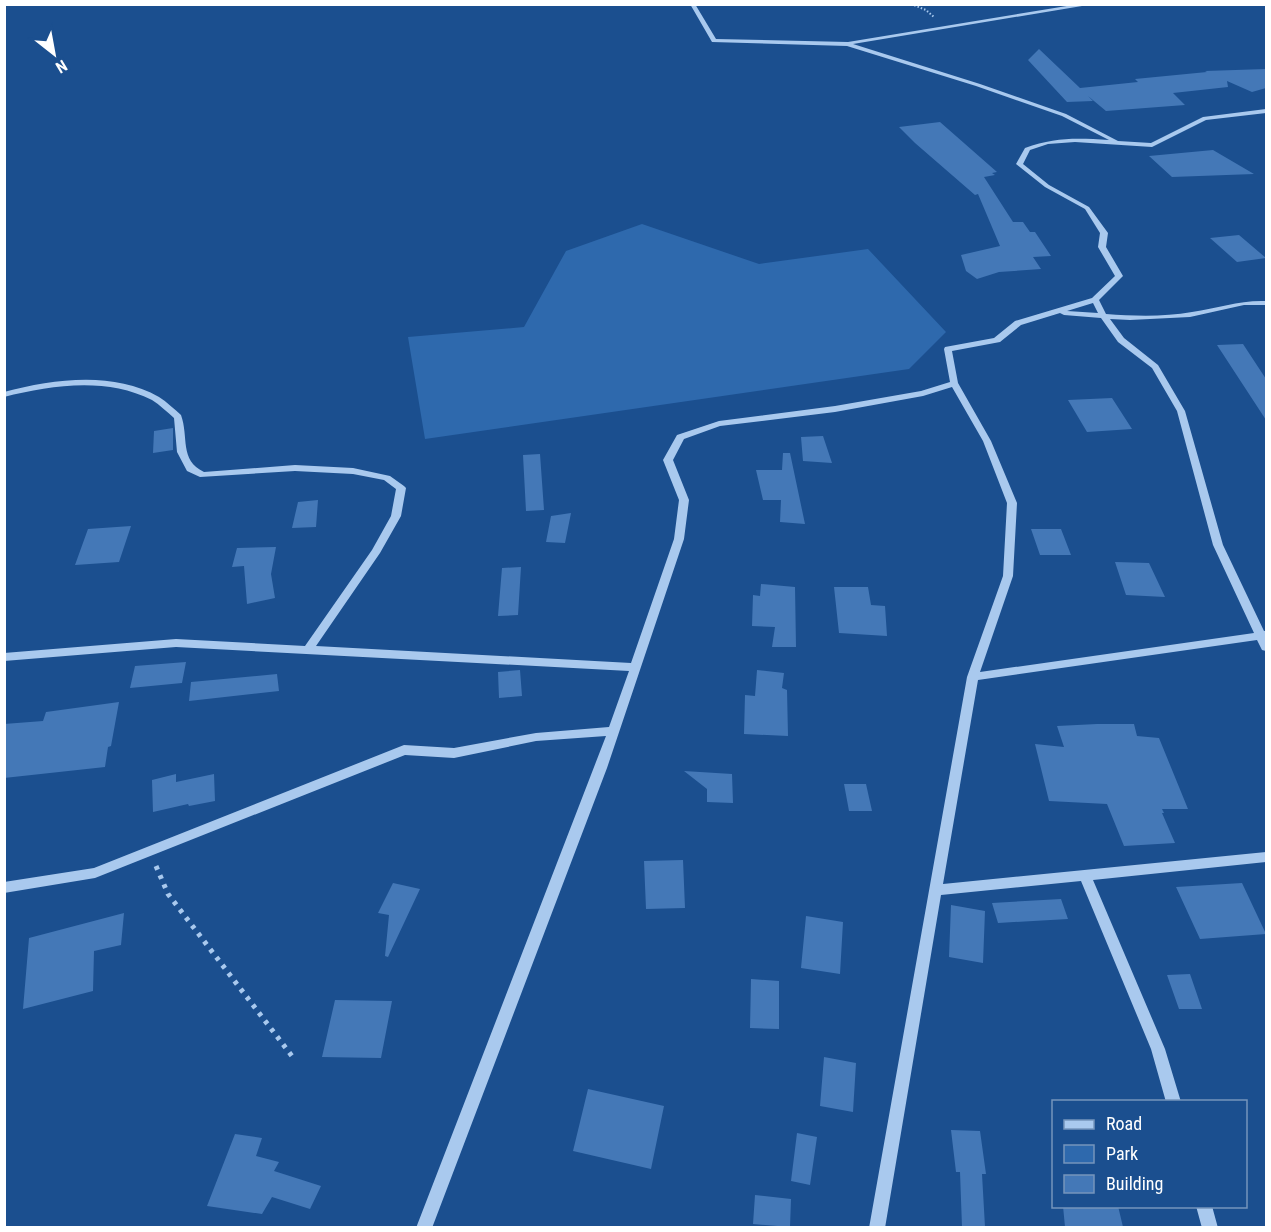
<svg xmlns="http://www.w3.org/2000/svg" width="1271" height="1232" font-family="'Roboto Condensed',sans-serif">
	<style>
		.green { fill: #2e69ad }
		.building { fill: #4478b7 }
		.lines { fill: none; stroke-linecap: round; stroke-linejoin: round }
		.path-far1 { stroke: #a9c9ee; stroke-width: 2; stroke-dasharray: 1.5 2; stroke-linecap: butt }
		.path { stroke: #a9c9ee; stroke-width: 5; stroke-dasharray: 4 6; stroke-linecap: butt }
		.minor { fill: #a9c9ee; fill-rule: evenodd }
	</style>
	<rect width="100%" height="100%" fill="#1b4f8f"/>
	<path class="green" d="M642,224L759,264L868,249L946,332L909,369L425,439L408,337L524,327L566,251Z"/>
	<path class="building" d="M1039,49L1080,88L1138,82L1135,79L1207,72L1205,71L1266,69V88L1252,92L1227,81L1228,87L1173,93L1185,105L1106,111L1088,96L1093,101L1067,102L1028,60Z
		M940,122L997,172L992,173L995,175L984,177L1013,222H1023L1030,232H1035L1051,256L1033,257L1041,269L999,272L977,279L966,271L961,255L1000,246L978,194L975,195L915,143L899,127Z
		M1213,150L1254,174L1172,177L1149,156Z
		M1239,235L1266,258L1237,262L1210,238Z
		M1243,344L1266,379V420L1217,345Z
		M1112,398L1132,429L1087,432L1068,400Z
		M173,428V450L153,453L154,431Z
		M823,436L832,463L803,461L801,437Z
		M783,453H790L805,524L780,522L781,500H763L756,470H782Z
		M540,454L544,510L526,511L523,455Z
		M318,500L316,527L292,528L298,502Z
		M571,513L565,543L546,542L551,516Z
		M131,526L119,562L75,565L88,529Z
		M1031,529H1061L1071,555H1040Z
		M276,547L271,574L275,598L247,604L244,566L232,567L237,548Z
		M1115,562L1149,563L1165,597L1126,595Z
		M521,567L518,615L498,616L502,568Z
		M761,584L795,587L796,647H772L775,627L752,626L753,595L760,596Z
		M834,587H868L871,605L885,606L887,636L839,633Z
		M186,662L182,683L130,688L135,666Z
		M520,670L522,696L499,698L498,672Z
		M757,670L784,673L782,688L787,690L788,736L744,734L745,695L755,696Z
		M277,674L279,691L189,701L191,682Z
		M119,702L111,746L108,747L105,767L4,778V724L43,721L46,712Z
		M1097,724H1134L1137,736L1159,738L1188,809H1162L1164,813H1162L1175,843L1124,846L1107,804L1049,801L1035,744L1064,747L1057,726Z
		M684,771L732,774L733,803L707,802V789Z
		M176,774V782L214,774L215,801L189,806L188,804L153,812L152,780Z
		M844,784H866L872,811H849Z
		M683,860L685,908L646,909L644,861Z
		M393,883L420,889L388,957L385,956L389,915L378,913Z
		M1242,883L1266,934L1200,939L1176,887Z
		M1061,899L1068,919L998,923L992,903Z
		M951,905L985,911L983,963L949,957Z
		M124,913L121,945L94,951L93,991L23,1009L29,938Z
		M806,916L843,922L840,974L801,968Z
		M1190,974L1202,1009H1179L1167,975Z
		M751,979L779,981V1029L750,1028Z
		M335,1000L392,1001L381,1058L322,1057Z
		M824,1057L856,1063L853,1112L820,1106Z
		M588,1089L664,1106L651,1169L573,1151Z
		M951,1130L980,1131L986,1174H982L985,1227H962L960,1172H956Z
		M797,1133L817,1137L810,1185L791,1181Z
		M235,1134L262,1138L256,1156L279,1162L274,1171L321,1186L310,1209L272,1197L262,1214L207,1206Z
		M755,1195L791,1199L790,1227L753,1224Z
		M1063,1206H1118L1123,1227H1065Z"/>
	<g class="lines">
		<path class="path-far1" d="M911,4L926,10L934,17"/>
		<path class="path" d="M156,866L168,894L295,1060"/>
		<path class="minor" d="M690,4H695L716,39L848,42L1079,4H1094L853,44L980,84L1066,114L1118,141L1151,143L1203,117L1266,109V113L1206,120L1152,147L1075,142L1048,144L1030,150L1023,164L1049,185L1089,207L1108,233L1106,247L1123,276L1099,300L1106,314C1134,316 1164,317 1192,312C1218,308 1240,300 1266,301V305H1244L1190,317L1130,320L1110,319L1124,338L1158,365L1185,411L1223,545L1264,631H1266V651L1262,650L1257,640L978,680L943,884L1266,852V862L1093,880L1165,1049L1181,1102H1166L1151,1049L1081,881L941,895L885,1228H869L967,677L1003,576L1007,503L983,441L952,387L923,396L835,412L720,426L684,439L673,460L689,500L684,539L607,768L432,1228H416L606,736L536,741L454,758L405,755L95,878L4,893V882L94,868L404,745L454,748L536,733L609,727L629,671L176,647L4,661V653L176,639L305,646L372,550L391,516L396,489L384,480L353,474L295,471L200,477L187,471L177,452L174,418C167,412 160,405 152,400C106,377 52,385 4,397V392C54,379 113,371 159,397C167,402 174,409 181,415C189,437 179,460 204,472L295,465L353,468L390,476L404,486L406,488L401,516L380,553L316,646L631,663L674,539L679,500L663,460L677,435L719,421L835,406L921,391L950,382L944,349L945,347L994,338L1015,321L1092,298L1115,276L1098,247L1100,233L1085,209L1045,187L1016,164L1025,148C1055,137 1077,138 1109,140L1062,116L976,86L847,46L712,42ZM1093,303L1098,313L1067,311ZM1060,313L1064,315L1101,318L1118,342L1152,368L1177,411L1213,545L1254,633L980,672L1013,576L1017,503L991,441L958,383L952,351L1000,342L1021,325Z
			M1196,1206H1212L1218,1228H1202Z"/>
	</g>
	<rect width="1271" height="1232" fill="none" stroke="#ffffff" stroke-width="12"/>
	<rect x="1052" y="1100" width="195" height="108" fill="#1b4f8f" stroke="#7695bc" stroke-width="1.5"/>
	<rect x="1064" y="1120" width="30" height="9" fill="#a9c9ee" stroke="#7695bc" stroke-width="1.5"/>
	<text x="1106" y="1130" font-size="18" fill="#ffffff">Road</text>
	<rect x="1064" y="1145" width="30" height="18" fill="#2e69ad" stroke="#7695bc" stroke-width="1.5"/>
	<text x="1106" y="1160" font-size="18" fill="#ffffff">Park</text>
	<rect x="1064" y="1175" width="30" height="18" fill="#4478b7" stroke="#7695bc" stroke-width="1.5"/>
	<text x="1106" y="1190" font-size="18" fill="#ffffff">Building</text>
	<g transform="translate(54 54) rotate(149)" stroke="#1b4f8f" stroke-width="4.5" paint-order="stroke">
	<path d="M0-4.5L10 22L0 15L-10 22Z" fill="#ffffff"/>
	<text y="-9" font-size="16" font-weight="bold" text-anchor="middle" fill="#ffffff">N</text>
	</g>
</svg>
